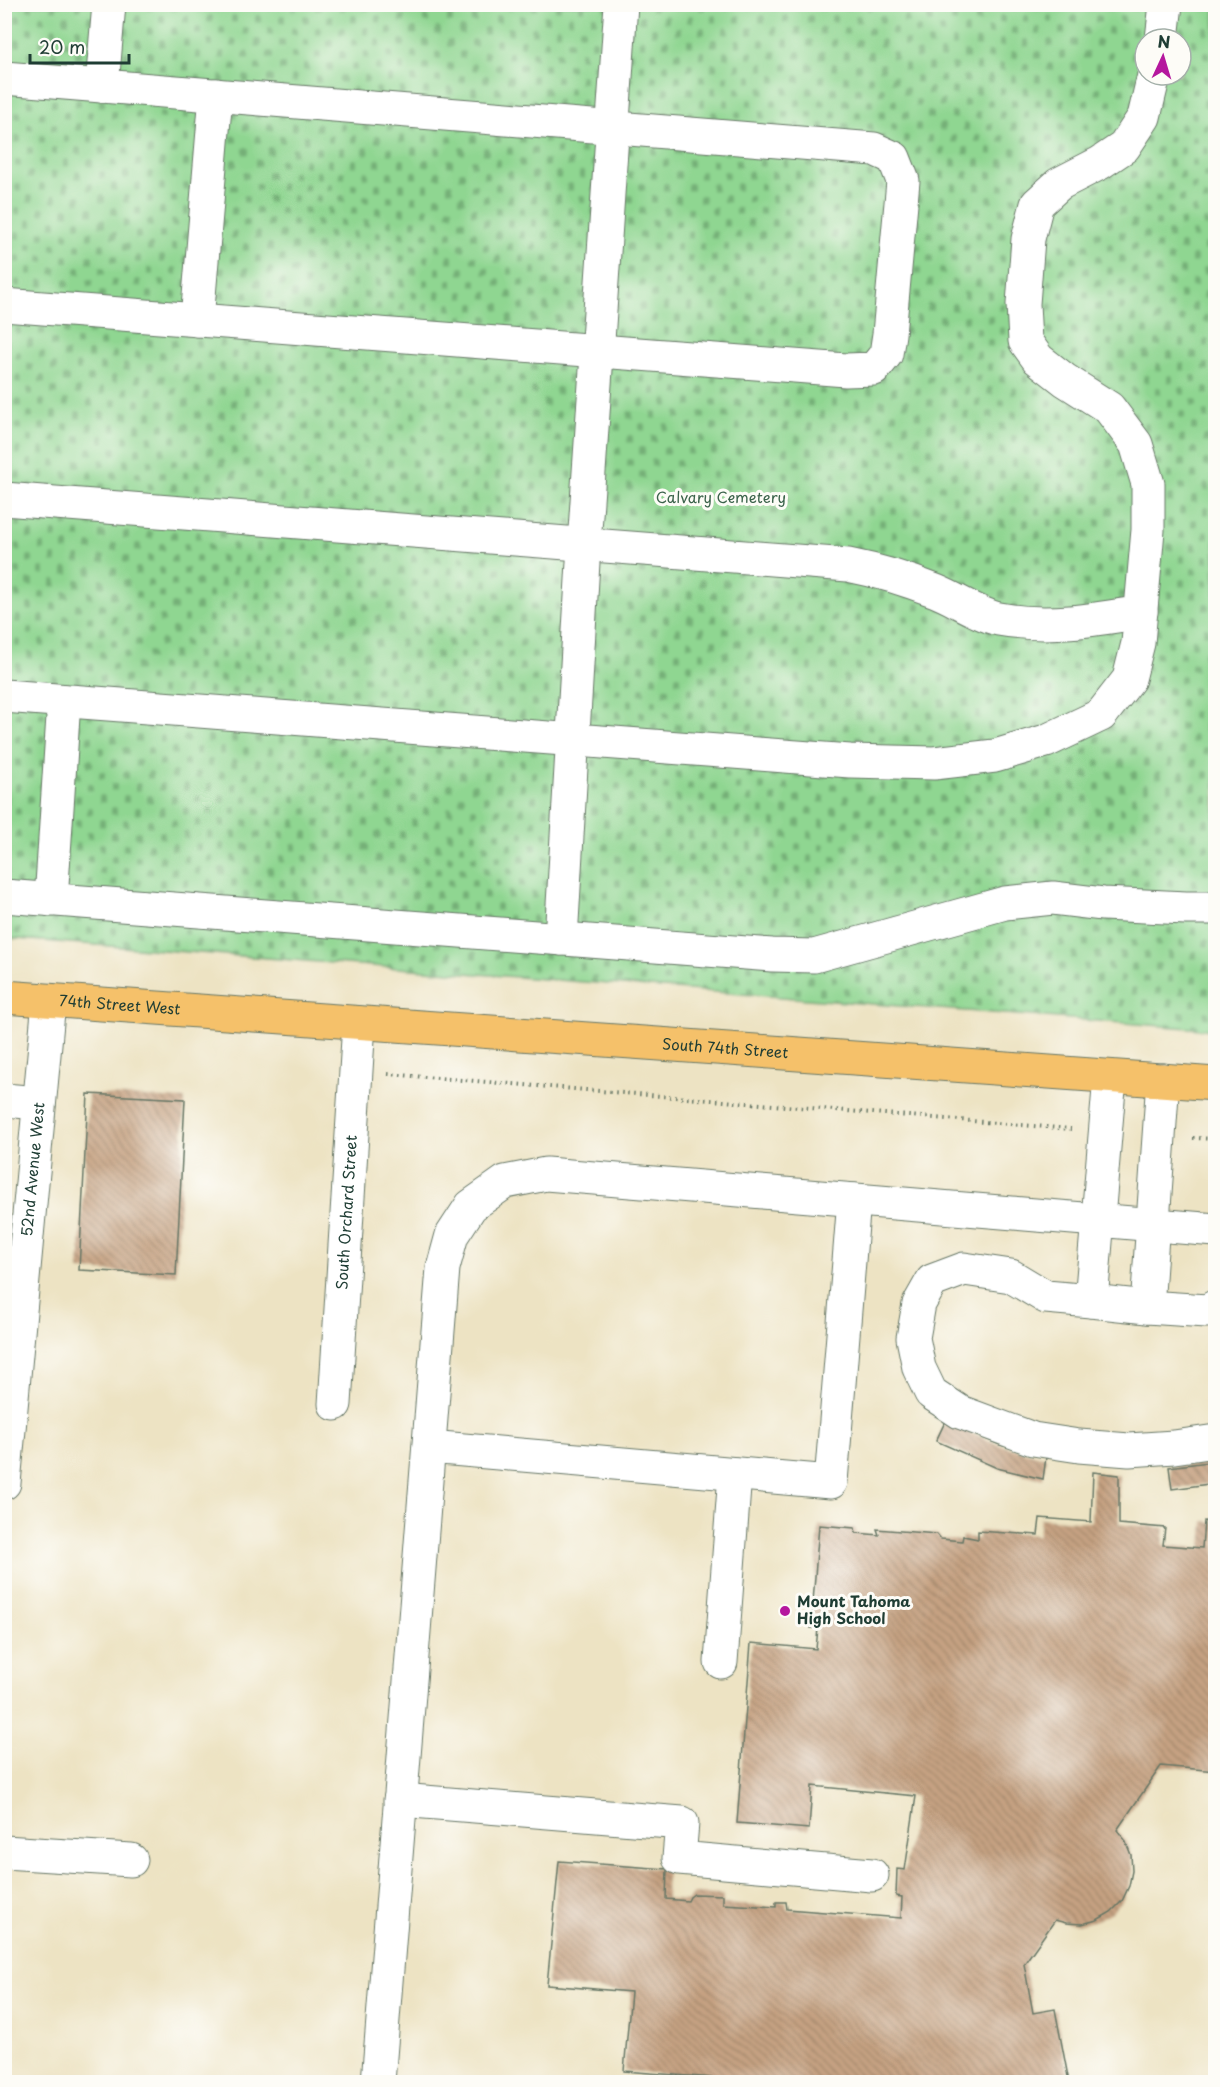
<svg xmlns="http://www.w3.org/2000/svg" width="1220" height="2087" font-family="'Playpen Sans',sans-serif">
	<style>
		.cemetery { fill: url(#cemetery-stones); stroke: #578a62; stroke-width: 1.5; fill-rule: evenodd }
		.building { fill: url(#building-back-hatch) }
		.lines { fill: none; stroke-linecap: round; stroke-linejoin: round }
		.minor-casing { stroke: #677766; stroke-width: 35 }
		.major-casing { stroke: #677766; stroke-width: 35 }
		.path { stroke: #677766; stroke-width: 4; stroke-dasharray: 1.5 4.5; stroke-linecap: butt }
		.minor { stroke: #fff; stroke-width: 33 }
		.major { stroke: #f5c16b; stroke-width: 33 }
		.poi-dot { fill: #b5179e; stroke: #fdfcf7; stroke-width: 2 }
		.labels { text-anchor: middle; stroke-width: 6; stroke-linejoin: round; paint-order: stroke }
		.park-label { font-size: 15px; fill: #3b634b; stroke: #fdfcf7 }
		.street-label { font-size: 15px; fill: #1f3d34; stroke: #fdfcf7 }
		.poi-label { font-size: 15px; font-weight: bold; fill: #1f3d34; stroke: #fdfcf7; text-anchor: start }
	</style>
	<defs>
		<pattern id="cemetery-stones" width="16" height="16" patternUnits="userSpaceOnUse" patternTransform="scale(1.5)"><rect width="16" height="16" fill="#8fd691"/><path d="M2 7V4a2 2 0 0 1 4 0v3zM10 15v-3a2 2 0 0 1 4 0v3z" fill="#74af77"/></pattern>
		<pattern id="building-back-hatch" width="6" height="6" patternUnits="userSpaceOnUse" patternTransform="scale(1.5)"><rect width="6" height="6" fill="#c6a282"/><path d="M-1 5l2 2M0 0l6 6M5-1l2 2" fill="none" stroke="#a0856b"/></pattern>
	</defs>
	<rect width="100%" height="100%" fill="#fdfcf7"/>
	<filter id="ink" filterUnits="userSpaceOnUse"><feTurbulence type="fractalNoise" baseFrequency=".0167" numOctaves="2"/><feDisplacementMap in="SourceGraphic" scale="12" xChannelSelector="R" yChannelSelector="G"/><feConvolveMatrix kernelMatrix="1 2 1 2 8 2 1 2 1" color-interpolation-filters="sRGB"/></filter>
	<filter id="wash" filterUnits="userSpaceOnUse"><feTurbulence type="fractalNoise" baseFrequency=".008" numOctaves="4" result="noise"/><feDisplacementMap in="SourceGraphic" scale="24" xChannelSelector="R" yChannelSelector="G"/><feGaussianBlur stdDeviation="1.35" result="paint"/><feColorMatrix in="noise" values="0 0 0 0 0 0 0 0 0 0 0 0 0 0 0 0 0 1.4 0 .05"/><feComposite in="paint" operator="in"/></filter>
	<g filter="url(#wash)">
		<rect width="100%" height="100%" fill="#ede3c3"/>
		<path class="cemetery" d="M4,5H1215V1030L5,938ZM1145,39H1181V75H1145Z"/>
		<g id="blocks">
			<path class="building" d="M88,1094L185,1099L176,1275L79,1270Z
				M945,1422L1000,1445L1046,1457L1043,1479L997,1468L936,1441Z
				M1216,1461V1483L1172,1489L1169,1467Z
				M1093,1472L1119,1475V1524L1165,1528L1163,1545L1202,1548L1204,1521L1216,1522V1771L1161,1766L1117,1830L1125,1840L1131,1855L1132,1871L1129,1886L1122,1901L1111,1912L1097,1920L1082,1924L1066,1923L1055,1920L1024,1964L1033,2013L1055,2009L1069,2082H765L624,2071L631,1992L547,1985L559,1861L667,1869L666,1899L688,1901L690,1897L694,1894L723,1895V1904L776,1907V1902H786L787,1909L901,1918L902,1897L896,1896L897,1869L905,1870L916,1796L812,1786L809,1829L737,1823L751,1643L816,1649L818,1628H811L819,1525L855,1528L856,1533L879,1535L877,1529L937,1534L941,1539L962,1541L963,1536L978,1539V1531L1038,1535L1040,1518L1091,1522Z"/>
		</g>
	</g>
	<g filter="url(#ink)">
		<use href="#blocks" fill-opacity="0" stroke="#677766" stroke-width="1.5"/>
		<g class="lines">
			<g class="minor-casing">
				<g id="minor">
					<path d="M1162,39L1166,4"/>
					<path d="M4,78L874,149L894,158L903,181L889,334L886,354L874,369L846,370L4,305"/>
					<path d="M102,86L109,4"/>
					<path d="M197,320L216,95"/>
					<path d="M4,499L848,565C879,571 908,580 936,591C956,599 979,615 999,619C1047,628 1094,620 1141,612"/>
					<path d="M4,696L850,761L934,763L995,756L1046,741L1101,715L1129,679L1138,643L1148,530V484L1136,444L1109,408L1065,380L1038,359L1025,341L1023,304L1028,239L1037,204L1059,184L1100,163L1124,147L1144,117L1154,75"/>
					<path d="M4,896L772,955L814,956L1005,903L1053,898L1103,904L1186,908H1216"/>
					<path d="M51,900L64,701"/>
					<path d="M561,939L584,545L621,4"/>
					<path d="M1110,1077L1091,1301L1046,1297L1011,1276L964,1269L932,1281L919,1304L913,1338L919,1368L931,1393L960,1412L1033,1439L1079,1446L1129,1450L1174,1447L1216,1441"/>
					<path d="M1163,1080L1147,1307L1207,1311L1216,1306"/>
					<path d="M4,1100L39,1103"/>
					<path d="M1091,1301L1147,1307"/>
					<path id="s1" d="M335,1404L359,1023"/>
					<path d="M429,1447L831,1482L854,1200"/>
					<path id="s2" d="M4,1483L49,1001"/>
					<path d="M721,1662L735,1474"/>
					<path d="M400,1800L682,1823L679,1858L872,1875"/>
					<path d="M4,1852L131,1860"/>
					<path d="M378,2082L443,1268L452,1235L471,1206L505,1182L546,1174L1216,1230"/>
				</g>
			</g>
			<g class="major-casing">
				<g id="major">
					<path id="s3" d="M4,997L1216,1084"/>
				</g>
			</g>
			<path class="path" d="M388,1074L1071,1129
				M1193,1138L1216,1139"/>
			<use href="#minor" class="minor"/>
			<use href="#major" class="major"/>
		</g>
	</g>
	<circle class="poi-dot" cx="785" cy="1611" r="6"/>
	<g class="labels">
		<g class="park-label">
			<text x="721" y="503">Calvary Cemetery</text>
		</g>
		<g class="street-label">
			<text dy="5" stroke="none"><textPath href="#s3" startOffset="116">74th Street West</textPath></text>
			<text dy="5" stroke="none"><textPath href="#s3" startOffset="723">South 74th Street</textPath></text>
			<text dy="5" stroke="none"><textPath href="#s2" startOffset="315">52nd Avenue West</textPath></text>
			<text dy="5" stroke="none"><textPath href="#s1" startOffset="192">South Orchard Street</textPath></text>
		</g>
		<g class="poi-label">
			<text x="797" y="1607">Mount Tahoma<tspan x="797" dy="17">High School</tspan></text>
		</g>
	</g>
	<rect width="1220" height="2087" fill="none" stroke="#fdfcf7" stroke-width="24"/>
	<g transform="translate(1163 57) rotate(4)"><circle r="28" fill="#fdfcf7" stroke="#a4b0a9" stroke-width="1.5"/>
	<path d="M0-4.5L10 22L0 15L-10 22Z" fill="#b5179e"/>
	<text y="-9" font-size="16" font-weight="bold" text-anchor="middle" fill="#1f3d34">N</text>
	</g>
	<path d="M30 54v9h99v-9" fill="none" stroke="#1f3d34" stroke-width="3"/>
	<text x="39" y="54" font-size="18" fill="#1f3d34" stroke="#fdfcf7" stroke-width="4.5" paint-order="stroke">20 m</text>
</svg>
